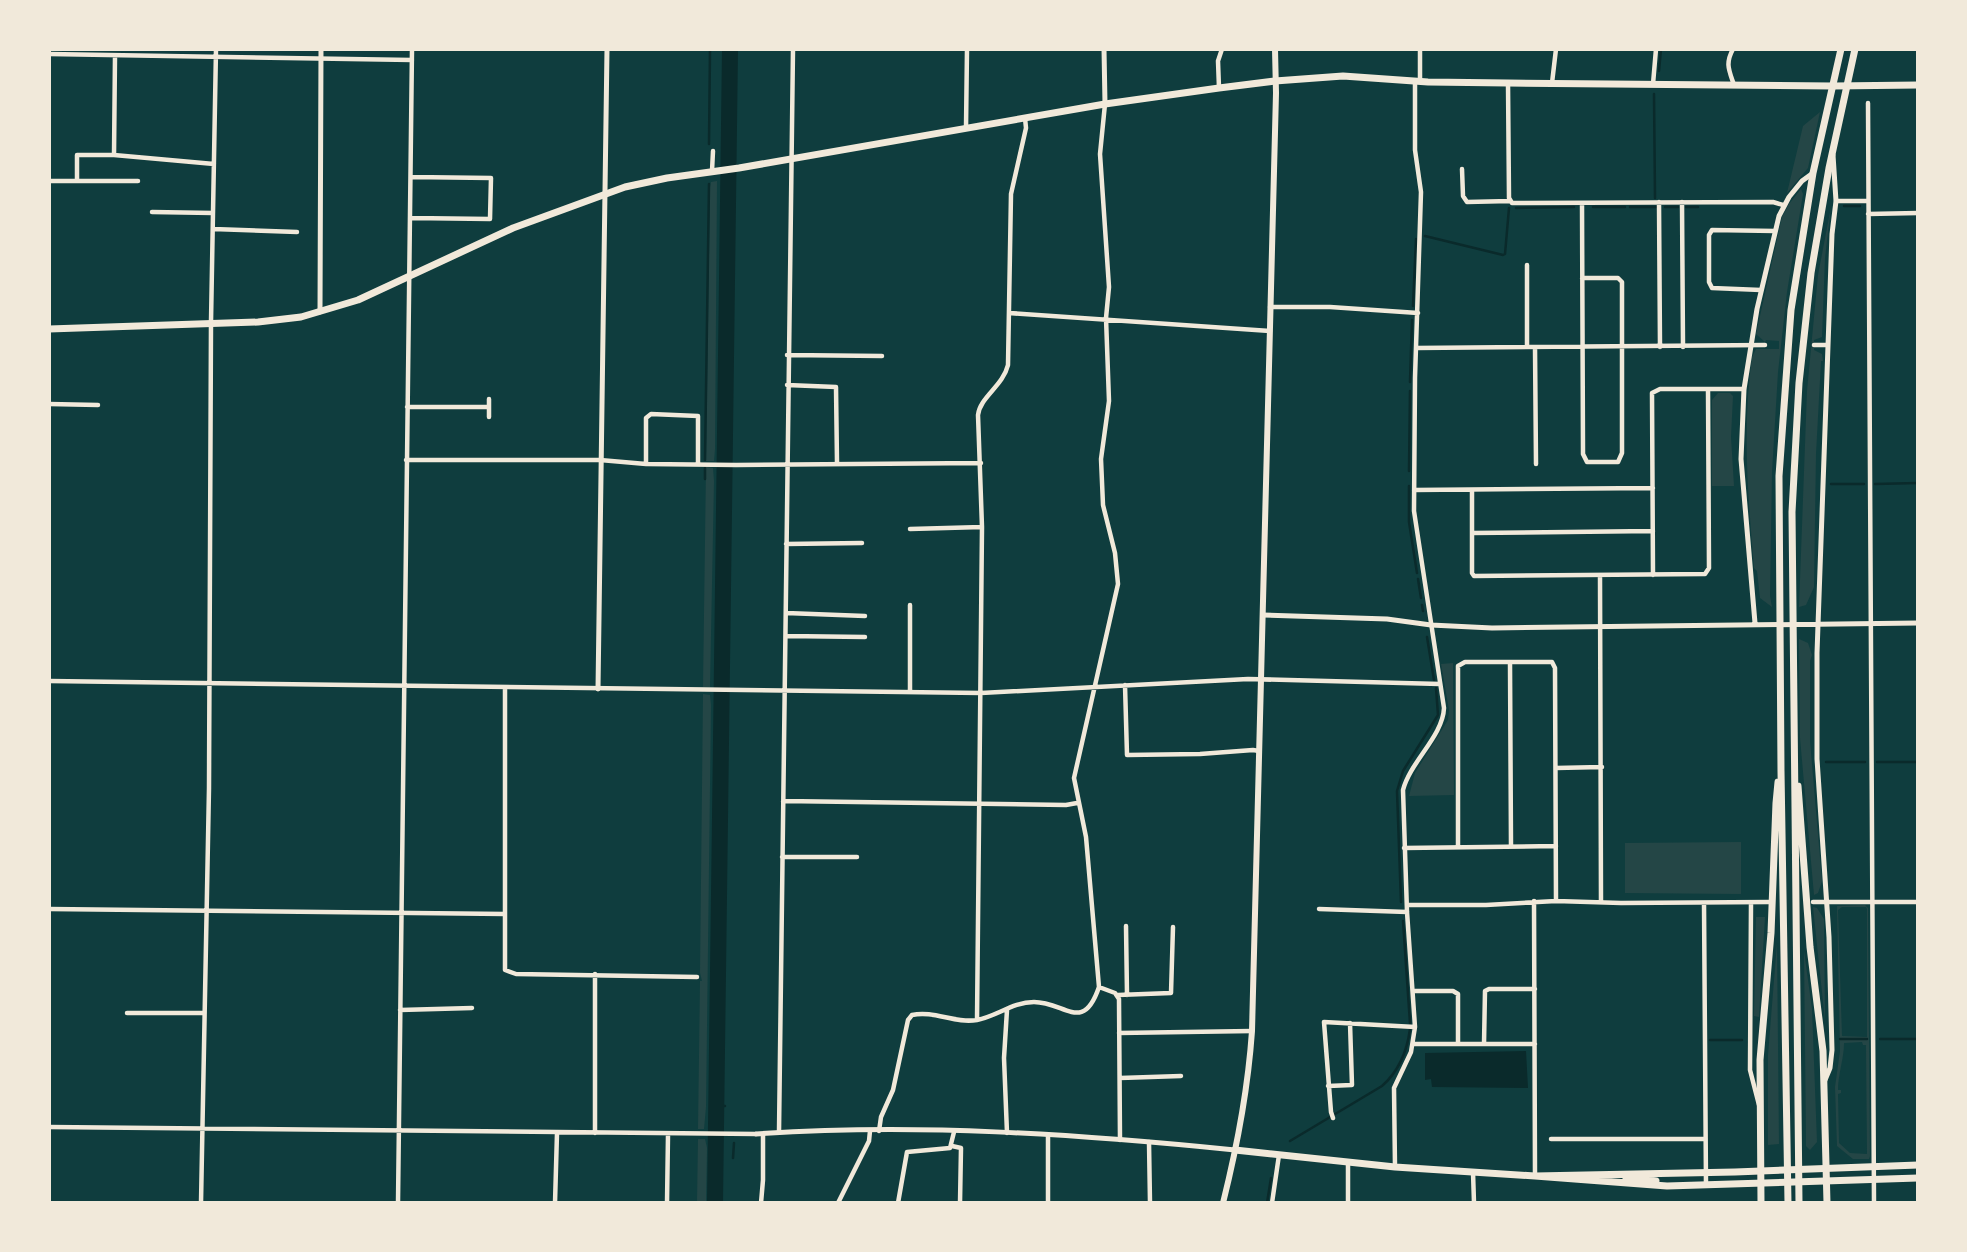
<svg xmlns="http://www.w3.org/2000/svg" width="1967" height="1252" font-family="'Exo 2',sans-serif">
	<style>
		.green { fill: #244646; fill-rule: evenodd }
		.water { fill: #0a2a2b }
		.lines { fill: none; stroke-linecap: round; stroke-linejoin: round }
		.stream { stroke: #0a2a2b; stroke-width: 2.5 }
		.river { stroke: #0a2a2b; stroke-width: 16 }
		.minor { stroke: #f1e9da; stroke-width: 4.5 }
		.tertiary { stroke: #f1e9da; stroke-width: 5 }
		.secondary { stroke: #f1e9da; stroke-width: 6 }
		.primary { stroke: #f1e9da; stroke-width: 7 }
		.trunk { stroke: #f1e9da; stroke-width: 7 }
	</style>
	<rect width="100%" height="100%" fill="#0f3d3e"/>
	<path class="green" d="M1820,112L1808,168L1787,193L1803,126Z
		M717,181L715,449L714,461H706L710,187L711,182Z
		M1801,189L1803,194L1787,292L1778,372L1772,472L1770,596L1772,607L1760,598L1757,571L1754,568C1748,496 1742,429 1752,357L1756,349H1779V341L1766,340L1765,342L1756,334L1782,217L1789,204Z
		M1831,207L1825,258L1822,337L1814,340V350L1822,354L1823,361H1821L1816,454L1814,587L1806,605L1799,607L1807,391L1818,275Z
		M1718,393H1730L1733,396L1731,437L1734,486H1712V400Z
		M706,467L713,468L714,481L710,687H703Z
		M1799,639L1808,643L1812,655L1810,661V741L1822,881L1818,893L1814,895L1800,738Z
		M1453,663L1454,795L1409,796L1415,773L1448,720L1449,710L1441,664Z
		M703,694L710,695L711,705L706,1107L704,1129H698L700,981H702L700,973Z
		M1741,842V894L1625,893V843Z
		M1865,905L1868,908L1870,1156L1869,1159H1853L1837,1146L1835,1087L1840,1051L1837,906ZM1842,907H1866L1867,909V1037L1842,1036L1838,910ZM1862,1042L1863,1045H1866L1867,1154L1850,1153L1839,1143L1838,1094L1841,1093V1090H1838C1838,1074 1844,1059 1844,1043Z
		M1813,907L1817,908L1824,919L1825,1019L1828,1049Z
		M1756,917H1765L1759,1017L1754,1016V1014Z
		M1777,943L1779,1144L1768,1145V1055Z
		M1804,951L1812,1009L1817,1142L1810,1150L1806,1146V1139Z
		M698,1139H705L707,1148L706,1203H697Z"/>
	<path class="water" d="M1526,1051L1528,1088L1432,1087L1431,1079L1425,1080V1053Z"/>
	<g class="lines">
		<path class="stream" d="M1659,71L1661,49
			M1654,94L1655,198
			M709,144L710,49
			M1844,206H1860
			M1593,207H1625
			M1630,207H1656
			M1665,207H1678
			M1686,207H1698
			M1516,208L1574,207
			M1425,236L1503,255L1505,254L1509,208
			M1413,306L1416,239
			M1410,382L1412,320
			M705,460L709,184
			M705,468V479
			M1409,471L1410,391
			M1831,484H1864
			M1875,484L1918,483
			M1409,486V522L1417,573
			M1418,579L1421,598
			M1422,605L1423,611
			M1427,637L1434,680
			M1826,762H1865
			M1877,762H1918
			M1401,902L1397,791L1403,771L1438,715L1436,688
			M1403,921L1410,1023
			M1840,1039H1867
			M1880,1039H1918
			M1710,1040H1742
			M716,1106H725
			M1290,1141L1382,1086C1399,1071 1407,1052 1410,1029
			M733,1158L734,1143
			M1267,1203L1271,1178"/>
		<path class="river" d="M715,1203L730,49"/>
		<path class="minor" d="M1420,49V81
			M1733,49C1725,64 1729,70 1734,85
			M49,54L412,60
			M1508,83L1509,198L1512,203L1773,202L1783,205
			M1552,83L1556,49
			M1653,84L1656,49
			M1219,88L1218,61L1222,49
			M1868,103L1874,1203
			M966,128L967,49
			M114,155L214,164
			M1462,169L1463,196L1467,202L1510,201
			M712,171L713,151
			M49,181H138
			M77,181V155H114L115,56
			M1836,201H1868
			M1659,202L1660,347
			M1682,202L1683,347
			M1582,203L1583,454L1587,462H1618L1622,453V282L1618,278H1582
			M152,212L213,213
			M1868,214L1918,213
			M411,218L490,219L491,178L411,177
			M213,229L297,232
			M1527,265V347
			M1761,290L1712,288L1709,282V235L1712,230L1775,231
			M1270,307H1330L1418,313
			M1009,313L1270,331
			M1814,345H1827
			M1535,347L1536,464
			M1416,348L1765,345
			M787,355L882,356
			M787,385L836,387L837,463
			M489,399V417
			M49,404L98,405
			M407,407H489
			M406,460H600L646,464L736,465L981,463
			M646,464V418L651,414L698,416V464
			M1414,490L1653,488
			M1472,490V573L1474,576L1705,574L1709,568L1708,389
			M910,529L982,527
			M1472,533L1653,531
			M786,544L862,543
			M1653,575L1652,393L1660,389H1744
			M1600,576L1601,902
			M910,605V692
			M786,613L865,616
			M786,636L865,637
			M1510,663L1511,846
			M49,681L981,693L1248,679L1440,684
			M1125,685L1127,755L1200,754L1253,750L1259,751
			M505,688V970L516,974L697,977
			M1556,768L1602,767
			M783,801L1066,805L1077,803
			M1458,846V666L1465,662H1552L1555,668L1556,901
			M1404,848L1556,846
			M782,857H857
			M1534,901L1535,1176
			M1813,902H1918
			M1704,903L1706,1185
			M1751,903L1750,1070L1759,1105
			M1407,905H1486L1556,901L1621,903L1769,902
			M49,909L505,914
			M1319,909L1407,912
			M1126,926L1127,995
			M1099,987L1115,993L1119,999L1120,1140
			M1413,991H1453L1458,994V1044
			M1118,995L1171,993L1173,927
			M400,1010L472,1008
			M127,1013H204
			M977,1020L982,527L978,415C980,397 1003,386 1008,365L1011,194L1026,128L1025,118
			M1119,1033L1252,1031
			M1414,1044H1535
			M1484,1044L1485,991L1489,989H1535
			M1120,1078L1181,1076
			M1328,1086L1352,1085L1350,1023
			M1333,1118L1331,1112L1324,1022L1415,1027
			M49,1127L756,1134
			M879,1131L881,1117L893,1090L908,1020L912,1015C934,1010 955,1024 977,1020C997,1016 1013,1002 1034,1002C1065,1002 1083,1034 1099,987L1086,837L1074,778L1118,584L1115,553L1103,505L1101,459L1109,401L1106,318L1109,287L1100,154L1105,104
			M779,1132L793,49
			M595,1133V974
			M1007,1133L1004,1058L1007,1010
			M1048,1135V1203
			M1551,1139H1705
			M1149,1142L1150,1203
			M952,1146L961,1148L960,1203
			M1348,1162V1203
			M1395,1167L1394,1088L1411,1052L1415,1027L1407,912L1403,790C1410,762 1443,736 1444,708L1414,511L1415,378L1421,192L1415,150V81
			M1473,1172L1474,1203
			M201,1203L209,788L211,322L216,49
			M398,1203L412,49
			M555,1203L557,1133
			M667,1203L668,1135
			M761,1203L763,1180V1134
			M838,1203L869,1141L870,1131
			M898,1203L907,1152L950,1148L954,1132
			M1272,1203L1279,1155"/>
		<path class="tertiary" d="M1104,49L1105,104
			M320,312L321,49
			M1263,615L1387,619L1431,625L1492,628L1918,623
			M1755,623L1741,459L1744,389L1757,309L1779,216L1789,197L1802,181L1813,173
			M598,689L607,49
			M1825,1080L1830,1068L1832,1050L1829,937L1817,759V653L1832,234L1836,201L1833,155
			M756,1134C915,1123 1077,1134 1235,1150"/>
		<path class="secondary" d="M1223,1203C1237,1147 1248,1089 1252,1031L1276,93L1275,49"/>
		<path class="primary" d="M49,329L258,322L301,317L358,300L513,228L625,187L667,178L739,168L1105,104L1219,88L1275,81L1343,76L1428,82L1508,83L1833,86L1918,85
			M1235,1150L1395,1167L1535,1176
			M1918,1165L1735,1172L1535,1176L1667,1186L1918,1178
			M1626,1178L1656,1181"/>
		<path class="trunk" d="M1798,786L1810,947L1823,1051L1827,1203
			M1761,1203L1760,1060L1771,933L1776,803L1778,782
			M1788,1203L1781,771L1779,476L1791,310L1813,173L1841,49
			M1799,1203L1792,512L1799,383L1811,273L1829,168L1855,49"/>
	</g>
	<rect width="1967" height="1252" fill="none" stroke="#f1e9da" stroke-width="102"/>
</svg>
